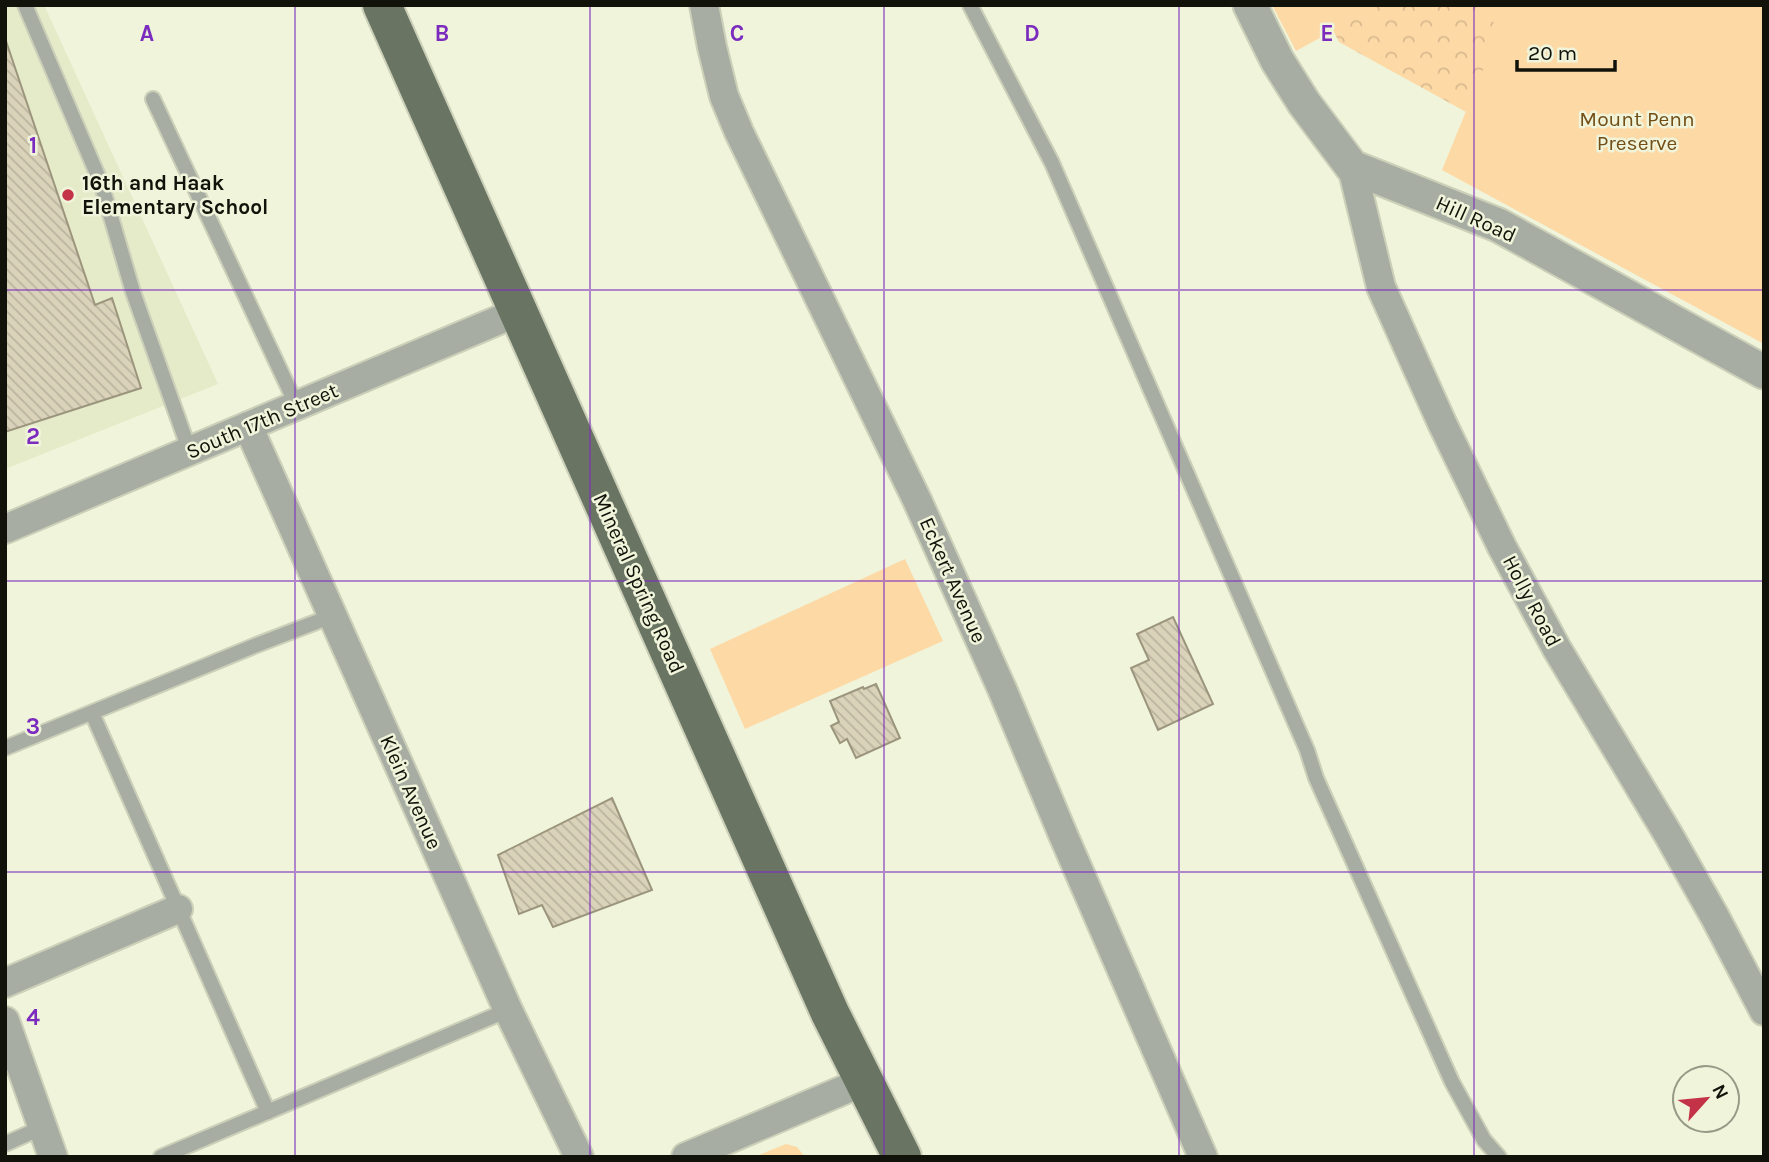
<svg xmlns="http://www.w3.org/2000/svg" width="1769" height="1162" font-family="Karla,sans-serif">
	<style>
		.built { fill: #e5eac9 }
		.forest { fill: url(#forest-crowns) }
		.green { fill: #fdd9a6 }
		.building { fill: url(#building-back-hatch); stroke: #9b957d; stroke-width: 2 }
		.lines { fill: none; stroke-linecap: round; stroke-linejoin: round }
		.service-casing { stroke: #ccd0b9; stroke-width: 18 }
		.minor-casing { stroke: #ccd0b9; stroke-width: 32 }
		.tertiary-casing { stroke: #ccd0b9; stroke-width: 37 }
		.primary-casing { stroke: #ccd0b9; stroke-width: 42 }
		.service { stroke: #a7ada3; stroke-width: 14 }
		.minor { stroke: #a7ada3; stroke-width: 28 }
		.tertiary { stroke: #a7ada3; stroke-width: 33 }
		.primary { stroke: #697463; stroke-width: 38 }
		.grid { fill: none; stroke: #7b2cbf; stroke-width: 2; stroke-opacity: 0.55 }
		.poi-dot { fill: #c33247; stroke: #f0f4da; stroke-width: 2.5 }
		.labels { text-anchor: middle; stroke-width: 5; stroke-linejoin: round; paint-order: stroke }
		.park-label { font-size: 21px; fill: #714f17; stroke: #f0f4da }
		.poi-label { font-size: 21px; font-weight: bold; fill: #111209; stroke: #f0f4da; text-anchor: start }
		.street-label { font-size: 21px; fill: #111209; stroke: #f0f4da }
		.grid-label { font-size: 23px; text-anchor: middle; font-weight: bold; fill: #7b2cbf; stroke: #f0f4da; stroke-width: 5; stroke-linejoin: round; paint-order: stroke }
	</style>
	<defs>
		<pattern id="forest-crowns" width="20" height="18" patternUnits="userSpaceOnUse" patternTransform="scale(1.75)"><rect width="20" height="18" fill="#fdd9a6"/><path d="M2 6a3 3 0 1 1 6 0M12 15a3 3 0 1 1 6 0" fill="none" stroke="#d8b98e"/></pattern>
		<pattern id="building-back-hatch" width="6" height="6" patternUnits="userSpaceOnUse" patternTransform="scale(1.75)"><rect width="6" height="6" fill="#dad3ba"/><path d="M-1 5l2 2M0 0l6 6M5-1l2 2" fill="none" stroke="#bab49f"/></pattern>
	</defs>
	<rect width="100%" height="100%" fill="#f0f4da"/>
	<path class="built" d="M5,5H44L218,384L5,469Z"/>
	<path class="forest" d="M1320,5H1764V276L1339,42Z"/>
	<path class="green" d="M1272,5H1380L1296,51Z
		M1474,5H1764V344L1442,170L1500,28Z
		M905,559L943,641L745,729L710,649Z
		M786,1144L797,1147L805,1157H754Z"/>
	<path class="building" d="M5,38L95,305L112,298L141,388L5,432Z
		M1173,617L1213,704L1158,730L1131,668L1149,660L1137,634Z
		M876,684L900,738L856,758L847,739L840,743L831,726L839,722L830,701L863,687L864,689Z
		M612,798L652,890L553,927L542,905L519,914L498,855Z"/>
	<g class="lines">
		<g class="service-casing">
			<path id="service" d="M25,5L101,183L133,292L190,452
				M970,5L1052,163L1307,750L1316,778L1452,1082L1484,1140L1499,1157
				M153,99L297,406
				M92,713L268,1112
				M5,748L254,646L332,616
				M5,1144L43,1127
				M161,1157L508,1010"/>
		</g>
		<g class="minor-casing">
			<path id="minor" d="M704,5L712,47L724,96L739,132L917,500L1002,689L1064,837L1203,1157
				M1352,167L1381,287L1442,423L1502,547L1557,649L1668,834L1715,917L1764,1011
				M248,426L508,1010L579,1157
				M5,529L518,312
				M5,983L178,909
				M5,1021L53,1157
				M686,1157L865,1081"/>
		</g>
		<g class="tertiary-casing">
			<path id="tertiary" d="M1250,5L1277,60L1304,103L1352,167L1498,225L1764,372"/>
		</g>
		<g class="primary-casing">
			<path id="primary" d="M382,5L830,1013L902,1157"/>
		</g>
		<use href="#service" class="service"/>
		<use href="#minor" class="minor"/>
		<use href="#tertiary" class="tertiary"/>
		<use href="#primary" class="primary"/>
	</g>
	<path class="grid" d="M295,5V1157M590,5V1157M884,5V1157M1179,5V1157M1474,5V1157M5,290H1764M5,581H1764M5,872H1764"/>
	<circle class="poi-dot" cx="68" cy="195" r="7"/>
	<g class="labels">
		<g class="park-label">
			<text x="1637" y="126">Mount Penn<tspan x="1637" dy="24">Preserve</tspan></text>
		</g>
		<g class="poi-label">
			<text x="82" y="190">16th and Haak<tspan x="82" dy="24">Elementary School</tspan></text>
		</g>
		<g class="street-label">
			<text transform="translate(1476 219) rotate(24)" y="7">Hill Road</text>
			<text transform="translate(262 421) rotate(-23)" y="7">South 17th Street</text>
			<text transform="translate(953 580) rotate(66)" y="7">Eckert Avenue</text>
			<text transform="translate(639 583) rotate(66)" y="7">Mineral Spring Road</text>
			<text transform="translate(1532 601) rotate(62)" y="7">Holly Road</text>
			<text transform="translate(411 792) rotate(66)" y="7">Klein Avenue</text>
		</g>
	</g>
	<g class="grid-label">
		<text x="147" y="41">A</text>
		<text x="442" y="41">B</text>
		<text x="737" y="41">C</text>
		<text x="1032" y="41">D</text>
		<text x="1327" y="41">E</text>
		<text x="33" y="153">1</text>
		<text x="33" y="444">2</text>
		<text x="33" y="734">3</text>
		<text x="33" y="1025">4</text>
	</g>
	<rect width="1769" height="1162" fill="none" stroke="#111209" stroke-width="14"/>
	<g transform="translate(1706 1099) rotate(63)"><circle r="33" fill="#f0f4da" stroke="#979a86" stroke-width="2"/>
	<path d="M0-5L12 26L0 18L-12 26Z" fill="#c33247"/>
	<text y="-10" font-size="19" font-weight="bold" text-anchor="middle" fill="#111209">N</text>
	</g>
	<path d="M1517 60v10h98v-10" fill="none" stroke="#111209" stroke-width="3.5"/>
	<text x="1528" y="60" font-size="21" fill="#111209" stroke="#f0f4da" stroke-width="5" paint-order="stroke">20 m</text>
</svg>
